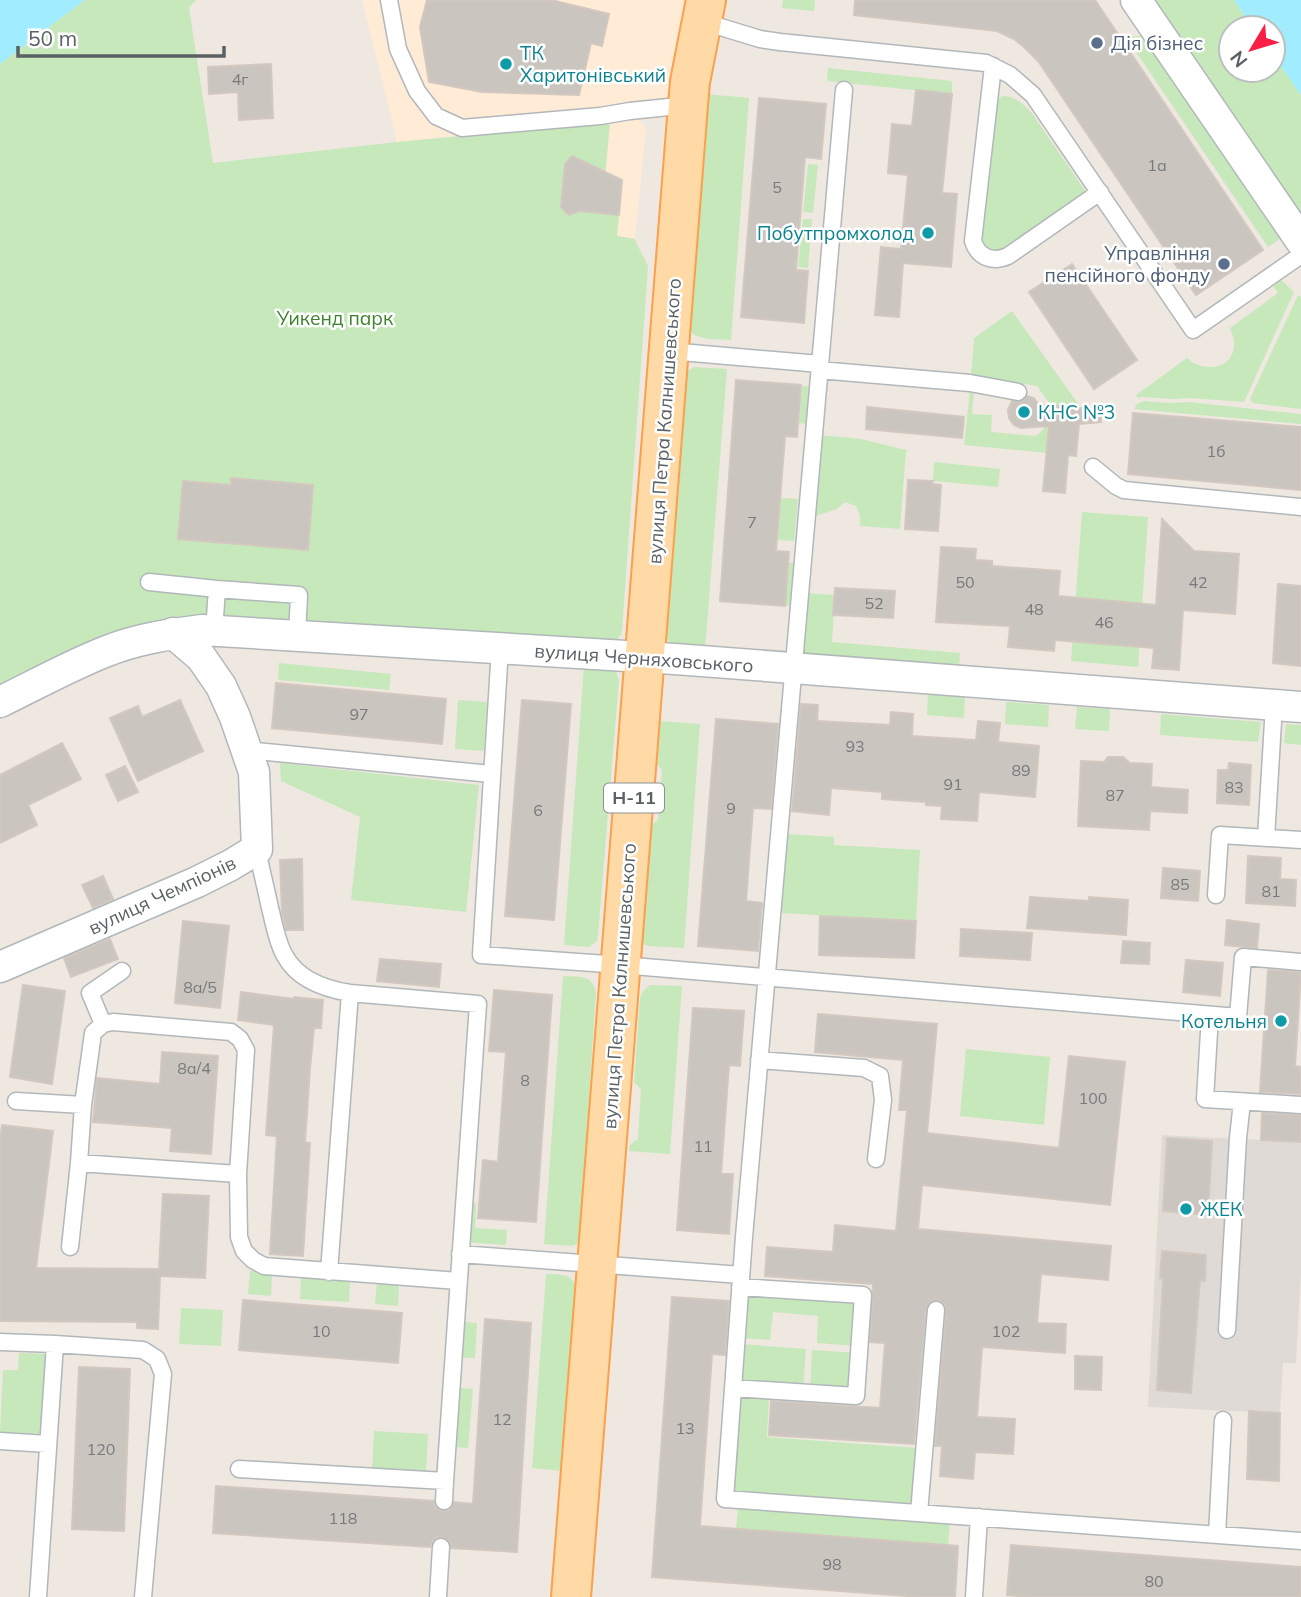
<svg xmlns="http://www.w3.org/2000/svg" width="1301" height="1597" font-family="Mulish,sans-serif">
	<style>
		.commercial { fill: #ffebd6 }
		.industrial { fill: #dfdad6 }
		.green { fill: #c6e8bb; fill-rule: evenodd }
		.water { fill: #a1edff }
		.building { fill: #cbc5c0; stroke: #d3c8bf; stroke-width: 2 }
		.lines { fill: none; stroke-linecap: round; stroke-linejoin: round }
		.lane-casing { stroke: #b2b7ba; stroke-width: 19 }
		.street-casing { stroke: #b2b7ba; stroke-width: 33 }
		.primary-casing { stroke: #fd9f4b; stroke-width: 42 }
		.lane { stroke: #fff; stroke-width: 16 }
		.street { stroke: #fff; stroke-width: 30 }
		.primary { stroke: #ffdaa6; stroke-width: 38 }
		.service-dot { fill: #5c6f8a; stroke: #fff; stroke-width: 2.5 }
		.culture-dot { fill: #0f9aa8; stroke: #fff; stroke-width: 2.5 }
		.labels { text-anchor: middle; stroke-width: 5; stroke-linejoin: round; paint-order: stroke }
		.number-label { font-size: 16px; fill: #767a7b }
		.shield { fill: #fff; stroke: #8c9092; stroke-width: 2 }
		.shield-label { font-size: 18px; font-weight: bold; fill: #5a6164 }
		.service-label { font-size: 19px; fill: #4e5e75; stroke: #fff; text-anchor: start }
		.culture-label { font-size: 19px; fill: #0d838f; stroke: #fff; text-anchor: start }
		.park-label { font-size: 19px; fill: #3d812c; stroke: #fff }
		.street-label { font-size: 19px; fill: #5a6164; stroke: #fff }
	</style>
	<rect width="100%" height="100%" fill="#eee8e1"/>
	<path class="commercial" d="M362,0H706L687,116L640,120L646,129L635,239L617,236L602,213L503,131L397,142Z"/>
	<path class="industrial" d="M1162,1135L1301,1142V1272L1296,1363H1283L1280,1413L1148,1407Z"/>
	<path class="green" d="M85,0H196L189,8L213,163L397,142L610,122L602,213L619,215L617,236L635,239C638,249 645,257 648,267L622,630L621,635L614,642L202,618L0,692V64ZM232,478L313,485L308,550L178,539L183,482L231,485Z
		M783,0H815L814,11L782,8Z
		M1154,0H1234L1253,28H1231V70H1273V55L1301,95V218Z
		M1148,35L1284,236L1268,247L1126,37Z
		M828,68L952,81V94L827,81Z
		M706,94L749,98L731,340C717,339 698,341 689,330Z
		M1003,96C1015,96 1023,104 1031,112L1088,195L1005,253H990L980,245L996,99Z
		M808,164L818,165L813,213L803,212Z
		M803,219H812L808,268L798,267Z
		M1281,280L1294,292L1244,402L1190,398L1175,399L1143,397L1138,398L1136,395L1187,358C1203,373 1234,370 1234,344C1234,338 1232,333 1230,328L1278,293L1273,286Z
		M1298,295L1301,297V409L1253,403L1250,399Z
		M1012,311L1081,408L1051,406L1047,453L964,445L970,390H974L972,414L992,415L991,432L1035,436C1050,427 1047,419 1050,404L1037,386L971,376L974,338Z
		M694,367L727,369L705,650L672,646L665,637L685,374L687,371Z
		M802,386L813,387L810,424L799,423Z
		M1144,401L1170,403L1189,402L1301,414V424L1134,409L1137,404Z
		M819,435L861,439L910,451H906L900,529L860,526V516L856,506L845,502L837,509L812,517Z
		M934,462L1000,469L998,487L933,481Z
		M781,498L798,499L794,541L778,540Z
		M1082,512L1148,517L1138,667L1071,661ZM1089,599L1121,602L1118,645L1086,643Z
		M789,563H795L792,605L785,606Z
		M806,593L835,595L832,642L960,653L959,669L801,657Z
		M279,663L391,674L389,690L278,680Z
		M584,665L615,669L619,680L598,935L597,941L589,947L564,945Z
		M928,693L965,696L964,718L927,715Z
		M458,700L487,702L484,751L455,749Z
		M1006,702L1049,705L1048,727L1005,724Z
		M1077,707L1110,709L1109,731L1075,729Z
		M1161,714L1261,722L1258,742L1160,735Z
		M659,721L700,724L684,948L648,946L643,944L641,941L650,826L658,820L662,770L655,762Z
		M1286,724L1301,725V745L1284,743Z
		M280,763L479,785L466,912L351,900L360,817L281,781Z
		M786,834L834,837V845L920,850L916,921L782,913Z
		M563,976C579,977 592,974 596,992L580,1233L577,1244L572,1246L544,1244Z
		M650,985L682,986L670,1154L629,1151L630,1145L638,1139L641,1089L634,1082L640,997L644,990Z
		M966,1049L1050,1057L1044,1125L960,1116Z
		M465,1202L476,1203L475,1228L507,1230L506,1245L462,1242Z
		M250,1271L272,1273L271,1296L248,1294Z
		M546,1274C561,1275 570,1272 577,1288L563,1471L532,1468Z
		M301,1276L350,1279L349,1302L300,1299Z
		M377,1282L399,1283L398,1306L375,1304Z
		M743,1289L859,1298L856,1346L817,1343L818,1316L773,1312L770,1340L739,1338Z
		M181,1308L223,1310L221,1346L179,1344Z
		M464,1322L477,1323L475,1358H461Z
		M739,1344L806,1349L803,1390L737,1384Z
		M812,1350L856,1353L853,1393L810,1390Z
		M19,1353L48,1354L44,1434L0,1432L3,1370H18Z
		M460,1388L473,1389L468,1448L455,1447Z
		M737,1393L769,1396L767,1437L917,1448L914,1507L730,1494Z
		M374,1431L428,1434L426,1474L372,1471Z
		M738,1507L950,1523L948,1546L736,1530Z"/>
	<path class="water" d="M0,0H85L0,64Z
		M1234,0H1301V95L1273,55V28H1253Z"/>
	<path class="building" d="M427,0H551L609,14L602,46L591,43L579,95L482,92L429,82L420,27Z
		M855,0H1095L1263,250L1196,295L1038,61L1023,46L1014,39L997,31L854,15Z
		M271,64L273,118L239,120L238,92L209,94L208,67Z
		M916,90L952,94L942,193L957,194L951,267L903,263L899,317L875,315L881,247L901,249L908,175L888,173L892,124L912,126Z
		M759,98L826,104L821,159L805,157L796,270L808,271L804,323L741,317Z
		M572,156L622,180L619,215L579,211L569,215L561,207L565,164Z
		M1072,264L1137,360L1094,389L1029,292Z
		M736,380L801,385L797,437L785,436L776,551L789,552L785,606L720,601Z
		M1027,396L1034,398L1038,404L1101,410V422L1079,424L1076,456L1068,455L1065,493L1043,491L1049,426L1021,428L1014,425L1009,418L1008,410L1012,401L1021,402Z
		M867,407L964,417L962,438L866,429Z
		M1133,413L1301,427V490L1128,474Z
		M231,478L313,485L308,550L178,539L183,481L231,485Z
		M908,480L933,481L932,484L941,485L938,531L905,529Z
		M1162,519L1194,551L1239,554L1235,614L1183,610L1179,670L1152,668L1154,648L1055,640L1054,651L1008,647L1010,626L936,622L941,547L976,549L975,560L992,561V566L1060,571L1058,596L1156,605Z
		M1278,584L1301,586V666L1273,663Z
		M835,588L895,591L893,618L833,615Z
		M276,683L446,699L442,744L272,728Z
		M180,700L203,751L138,781L110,718L138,706L142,717Z
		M522,700L571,704L554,920L505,916Z
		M801,704L818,705L817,721L890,725L891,712L913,714L912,736L976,740L978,721L1000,723L998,742L1039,746L1035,797L979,792L977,821L941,819L942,806L926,805V802L882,799V792L831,788L829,815L792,811Z
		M716,719L778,724L771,809L753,808L746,901L762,903L758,951L698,946Z
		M62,743L81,779L28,805L37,825L0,843V775Z
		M1108,757H1123L1130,763L1152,764L1151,787L1188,790L1187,813L1150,811L1149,830L1078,826L1081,761L1104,762Z
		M1229,763L1251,765L1249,805L1217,803L1218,770H1228Z
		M125,766L138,792L118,801L106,775Z
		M1248,856L1281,858L1280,879L1296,880L1295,906L1246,903Z
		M302,859L303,930H286L282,912L280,860Z
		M1163,868L1200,871L1198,901L1161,898Z
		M103,876L113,899L93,908L82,885Z
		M1030,897L1089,901V897L1128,900L1126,935L1027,928Z
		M820,916L916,921L914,958L819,955Z
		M1227,920L1259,924L1257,948L1225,945Z
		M183,921L229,926L220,1008L175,1003Z
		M961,929L1032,933L1030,960L960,956Z
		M110,939L118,959L71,977L64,958Z
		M1123,941L1150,943L1149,964L1121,963Z
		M380,959L441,964L439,987L377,981Z
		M1186,960L1223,963L1220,996L1183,992Z
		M1268,970L1301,972L1295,1066L1301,1067V1094L1260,1092Z
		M23,985L65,991L52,1084L10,1077Z
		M494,990L552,995L536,1222L478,1218L483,1160L498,1162L506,1052L489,1051Z
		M241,992L294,999V997L323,1000L321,1028H314L310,1068L305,1142L310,1143L303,1256L270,1254L277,1136L266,1135L274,1025L238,1020Z
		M693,1008L744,1011L740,1066L729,1065L721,1174H733L729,1234L677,1230Z
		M818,1014L937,1024L927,1133L1059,1148L1069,1056L1125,1062L1110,1205L922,1185L918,1229L1111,1246L1108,1280L1041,1274L1037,1323L1066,1324L1065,1353L982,1347L977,1417L1015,1419L1013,1454L975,1452L973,1479L940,1476L942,1446H935L946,1311L945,1305L938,1300L931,1301L926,1309L914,1444L769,1435L771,1401L880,1408L885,1343L870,1342L873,1284L765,1276L767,1247L833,1252L835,1225L896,1231L907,1110H899L903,1060L815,1052Z
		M162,1052L218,1056L211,1154L170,1151L172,1128L93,1122L97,1078L160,1084Z
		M1262,1113L1301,1115V1142L1261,1140Z
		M2,1125L53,1131L36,1268L159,1269L163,1194L209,1196L205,1278L160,1276L158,1329L137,1328V1322L0,1321V1143Z
		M1167,1138L1212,1141L1208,1215L1163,1211Z
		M1162,1251L1206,1255L1205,1281L1200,1280L1191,1393L1157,1390L1163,1279L1160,1278Z
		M672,1297L729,1301L725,1355L712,1354L700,1526L958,1546L955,1597H920L652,1577Z
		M243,1300L402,1313L398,1363L239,1350Z
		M485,1319L531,1323L517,1552L451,1548L450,1542L442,1537L436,1538L432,1542L430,1547L213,1533L216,1486L434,1501L435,1506L443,1511L449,1510L454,1502L473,1504Z
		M1075,1356L1102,1357L1101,1390L1075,1389Z
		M79,1367L130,1369L124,1531L72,1529Z
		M1249,1411L1280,1413L1279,1481L1247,1479Z
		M1011,1545L1301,1567V1597H1028L1007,1595Z"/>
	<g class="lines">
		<g class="lane-casing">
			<path id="lane" d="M389,0L398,49L417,91L436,116L462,128L600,116L630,111L688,105
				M701,21L760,39L780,42L986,63L1010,75L1033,95L1193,330L1301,255
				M993,66L973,241C978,257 992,263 1008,256L1100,192
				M844,90L744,1237L725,1499L1301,1541
				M669,351L820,364
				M819,370L970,383L1018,392
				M1093,467L1116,486L1124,490L1301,507
				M149,582L217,589
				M214,631L217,589L299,595L297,636
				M500,648L481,955L621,965L1238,1017L1243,957L1301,962
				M247,750L491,774
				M1266,838L1274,705
				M1216,895L1220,835L1301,840
				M1210,1015L1205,1099L1301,1105
				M103,1024L90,993L122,971
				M759,1060L864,1068L880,1076L883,1100L876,1159
				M16,1101L83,1105
				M79,1163L83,1105L93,1033L103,1024L113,1022L231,1032L240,1039L246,1050L238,1174L239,1237L244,1251L253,1260L264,1266L458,1281
				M70,1247L79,1163L238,1174
				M460,1254L741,1275
				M329,1272L350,993
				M1227,1330L1238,1138L1242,1102
				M0,1342L55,1344L143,1350L157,1359L163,1374L143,1597
				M733,1388L856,1396L863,1295L740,1287
				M0,1441L48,1444
				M239,1469L445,1481L478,1004L350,993C325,989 298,980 285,956C277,943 274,923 270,908C266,889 261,869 257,849
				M444,1501L445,1481
				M919,1513L936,1310
				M1217,1535L1223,1420
				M38,1597L55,1344
				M438,1597L441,1547
				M974,1597L979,1517"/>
		</g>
		<g class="street-casing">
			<path id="street" d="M1136,0L1301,241
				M0,702C35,685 71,665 107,651C137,639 170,634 202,630L675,659L1301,707
				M0,967L197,882L231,865L257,849L254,772L235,717L221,686L201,657L173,633"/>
		</g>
		<g class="primary-casing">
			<path id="primary" d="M571,1597L688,105L690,82L706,0"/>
		</g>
		<use href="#lane" class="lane"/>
		<use href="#street" class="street"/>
		<use href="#primary" class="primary"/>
	</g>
	<g class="service-dot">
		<circle cx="1097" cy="43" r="7"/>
		<circle cx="1224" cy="264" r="7"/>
	</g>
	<g class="culture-dot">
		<circle cx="506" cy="64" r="7"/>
		<circle cx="928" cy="233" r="7"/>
		<circle cx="1024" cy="412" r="7"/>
		<circle cx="1281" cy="1021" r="7"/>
		<circle cx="1186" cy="1209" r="7"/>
	</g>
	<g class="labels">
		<g class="number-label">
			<text x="240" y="85">4г</text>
			<text x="1157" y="171">1а</text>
			<text x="777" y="193">5</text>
			<text x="1216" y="457">1б</text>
			<text x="752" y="528">7</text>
			<text x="965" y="588">50</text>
			<text x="1198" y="588">42</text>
			<text x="874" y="609">52</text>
			<text x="1034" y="615">48</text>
			<text x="1104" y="628">46</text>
			<text x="359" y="720">97</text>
			<text x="855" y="752">93</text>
			<text x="1021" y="776">89</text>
			<text x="953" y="790">91</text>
			<text x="1234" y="793">83</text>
			<text x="1115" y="801">87</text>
			<text x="731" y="814">9</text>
			<text x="538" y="816">6</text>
			<text x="1180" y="890">85</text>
			<text x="1271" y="897">81</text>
			<text x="200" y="993">8а/5</text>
			<text x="194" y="1074">8а/4</text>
			<text x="525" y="1086">8</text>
			<text x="1093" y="1104">100</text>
			<text x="703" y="1152">11</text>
			<text x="321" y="1337">10</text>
			<text x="1006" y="1337">102</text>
			<text x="502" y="1425">12</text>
			<text x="685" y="1434">13</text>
			<text x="101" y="1455">120</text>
			<text x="343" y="1524">118</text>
			<text x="832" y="1570">98</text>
			<text x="1154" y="1587">80</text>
		</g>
		<rect class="shield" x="604" y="783.5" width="60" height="29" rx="5"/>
		<g class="shield-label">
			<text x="634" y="804">Н-11</text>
		</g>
		<g class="service-label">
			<text x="1111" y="50">Дія бізнес</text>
			<text x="1210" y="260" text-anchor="end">Управління<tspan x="1210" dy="22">пенсійного фонду</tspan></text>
		</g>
		<g class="culture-label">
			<text x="520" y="60">ТК<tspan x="520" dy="22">Харитонівський</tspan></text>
			<text x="914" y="240" text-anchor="end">Побутпромхолод</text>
			<text x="1038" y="419">КНС №3</text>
			<text x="1267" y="1028" text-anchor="end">Котельня</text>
			<text x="1200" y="1216">ЖЕК</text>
		</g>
		<g class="park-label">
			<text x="335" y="325">Уикенд парк</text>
		</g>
		<g class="street-label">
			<text transform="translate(664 421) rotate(-86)" y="7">вулиця Петра Калнишевського</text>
			<text transform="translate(644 658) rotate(4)" y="7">вулиця Черняховського</text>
			<text transform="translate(162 895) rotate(-25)" y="7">вулиця Чемпіонів</text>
			<text transform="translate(619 986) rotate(-86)" y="7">вулиця Петра Калнишевського</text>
		</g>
	</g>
	<g transform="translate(1252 49) rotate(232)"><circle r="33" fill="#ffffff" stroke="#bdc0c1" stroke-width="2"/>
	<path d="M0-5L12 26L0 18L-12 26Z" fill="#f81e44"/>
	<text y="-10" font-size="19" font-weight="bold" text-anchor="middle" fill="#5a6164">N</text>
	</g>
	<path d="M18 46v10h206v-10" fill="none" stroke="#5a6164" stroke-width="3.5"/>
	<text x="28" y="46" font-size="21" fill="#5a6164" stroke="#ffffff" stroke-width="5" paint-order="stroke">50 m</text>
</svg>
